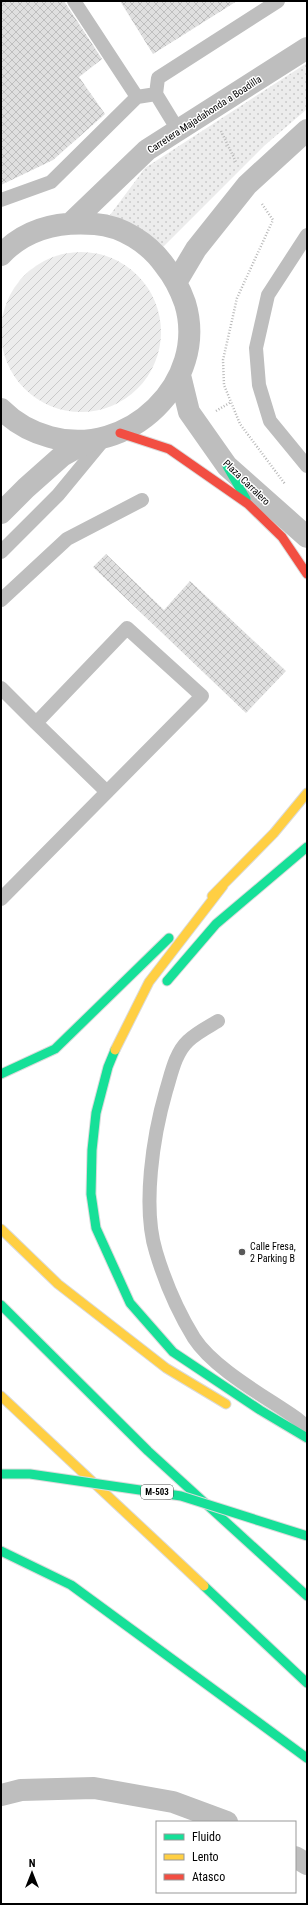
<svg xmlns="http://www.w3.org/2000/svg" width="308" height="1905" font-family="'Roboto Condensed',sans-serif">
	<style>
		.grass { fill: url(#grass-dots) }
		.garden { fill: url(#garden-furrows) }
		.building { fill: url(#building-cross-hatch) }
		.lines { fill: none; stroke-linecap: round; stroke-linejoin: round }
		.fast-casing { stroke: #dbdbdb; stroke-width: 11 }
		.slow-casing { stroke: #dbdbdb; stroke-width: 11 }
		.jam-casing { stroke: #dbdbdb; stroke-width: 11 }
		.path { stroke: #b9b9b9; stroke-width: 2.5; stroke-dasharray: 1 2; stroke-linecap: butt }
		.lane { stroke: #bebebe; stroke-width: 14 }
		.street { stroke: #bebebe; stroke-width: 22 }
		.fast { stroke: #16e098; stroke-width: 9 }
		.slow { stroke: #ffcf43; stroke-width: 9 }
		.jam { stroke: #f24e42; stroke-width: 9 }
		.fast-bridge-casing { stroke: #dbdbdb; stroke-width: 11; stroke-linecap: butt }
		.fast-bridge { stroke: #16e098; stroke-width: 9 }
		.poi-dot { fill: #595959; stroke: #fff; stroke-width: 1.5 }
		.labels { text-anchor: middle; stroke-width: 3; stroke-linejoin: round; paint-order: stroke }
		.shield { fill: #fff; stroke: #4c4c4c; stroke-width: 1 }
		.shield-label { font-size: 9px; font-weight: bold; fill: #000 }
		.street-label { font-size: 10px; fill: #000; stroke: #fff }
		.poi-label { font-size: 10px; fill: #000; stroke: #fff; text-anchor: start }
	</style>
	<defs>
		<pattern id="grass-dots" width="8" height="8" patternUnits="userSpaceOnUse"><rect width="8" height="8" fill="#ececec"/><path d="M2 2h.1M6 6h.1" fill="none" stroke="#c9c9c9" stroke-width="1.8" stroke-linecap="round"/></pattern>
		<pattern id="garden-furrows" width="10" height="10" patternUnits="userSpaceOnUse"><rect width="10" height="10" fill="#ececec"/><path d="M-1 1l2-2M0 10L10 0M9 11l2-2" fill="none" stroke="#c9c9c9"/></pattern>
		<pattern id="building-cross-hatch" width="8" height="8" patternUnits="userSpaceOnUse"><rect width="8" height="8" fill="#dfdfdf"/><path d="M0 0l8 8M0 8l8-8" fill="none" stroke="#bebebe"/></pattern>
	</defs>
	<rect width="100%" height="100%" fill="#fff"/>
	<path class="grass" d="M307,63V109L264,146L162,248L110,215L145,168Z"/>
	<path class="garden" d="M1 332a80 80 0 1 1 160 0a80 80 0 1 1-160 0Z"/>
	<path class="building" d="M1,1H64L102,59L79,77L105,114L53,160L1,185Z
		M120,1H237L153,54Z
		M106,554L164,610L190,581L286,671L246,713L93,567Z"/>
	<g class="lines">
		<g class="fast-casing">
			<path id="fast" d="M227,466L246,499
				M167,981L216,924L307,847
				M115,1050L108,1067L96,1113L92,1150L91,1194L96,1228L130,1303L173,1352L260,1410L307,1438
				M1,1074L55,1049L169,938
				M1,1305L148,1451L307,1596
				M1,1551L71,1585L307,1758
				M204,1586L307,1683"/>
		</g>
		<g class="slow-casing">
			<path id="slow" d="M212,896L274,833L307,793
				M115,1050L149,982L223,886
				M1,1229L58,1284L166,1368L226,1404
				M1,1396L204,1586"/>
		</g>
		<g class="jam-casing">
			<path id="jam" d="M120,433L169,449L248,504L282,537L307,574"/>
		</g>
		<path class="path" d="M221,131L236,162
			M262,204L273,220L237,298L223,360L224,385L240,424L285,484
			M216,411L231,402"/>
		<path class="lane" d="M74,1L137,97L156,94L178,130
			M156,94L158,78L278,1
			M1,200L51,182L137,97
			M307,235L268,295L256,348L259,385L270,421L307,466
			M1,552L58,495L105,438
			M1,600L67,539L142,500
			M1,688L36,723L127,628L202,696L1,899
			M36,723L107,792
			M218,1021C208,1027 196,1033 188,1041C175,1053 171,1075 166,1091C153,1136 142,1207 156,1252C165,1282 178,1312 194,1338C214,1369 266,1397 296,1418L307,1427"/>
		<path class="street" d="M72,222L147,150L307,48
			M1,255C26,228 59,221 95,224C122,226 149,243 165,266C174,277 180,289 185,303C209,382 128,459 50,437C31,432 15,423 1,409
			M177,281L196,249L247,185L307,130
			M180,375L189,412L227,466L307,537
			M1,513L26,488L62,456L89,441
			M1,1795L21,1790L94,1788L173,1802L227,1822
			M295,1857L307,1864"/>
		<use href="#fast" class="fast"/>
		<use href="#slow" class="slow"/>
		<use href="#jam" class="jam"/>
		<g class="fast-bridge-casing">
			<path id="fast-bridge" d="M1,1474H30L181,1496L307,1536"/>
		</g>
		<use href="#fast-bridge" class="fast-bridge"/>
	</g>
	<circle class="poi-dot" cx="242" cy="1252" r="4"/>
	<g class="labels">
		<rect class="shield" x="141" y="1485" width="32" height="14" rx="3"/>
		<g class="shield-label">
			<text x="157" y="1495">M-503</text>
		</g>
		<g class="street-label">
			<text transform="translate(204 114) rotate(-33)" y="4">Carretera Majadahonda a Boadilla</text>
			<text transform="translate(247 482) rotate(44)" y="4">Plaza Carralero</text>
		</g>
		<g class="poi-label">
			<text x="250" y="1250">Calle Fresa,<tspan x="250" dy="12">2 Parking B</tspan></text>
		</g>
	</g>
	<rect width="308" height="1905" fill="none" stroke="#000000" stroke-width="4"/>
	<rect x="156" y="1821" width="140" height="72" fill="#ffffff" stroke="#999999"/>
	<rect x="164" y="1834" width="20" height="6" fill="#16e098" stroke="#999999"/>
	<text x="192" y="1841" font-size="12" fill="#000000">Fluido</text>
	<rect x="164" y="1854" width="20" height="6" fill="#ffcf43" stroke="#999999"/>
	<text x="192" y="1861" font-size="12" fill="#000000">Lento</text>
	<rect x="164" y="1874" width="20" height="6" fill="#f24e42" stroke="#999999"/>
	<text x="192" y="1881" font-size="12" fill="#000000">Atasco</text>
	<g transform="translate(32 1873)" stroke="#ffffff" stroke-width="3" paint-order="stroke">
	<path d="M0-3L7 15L0 10L-7 15Z" fill="#000000"/>
	<text y="-6" font-size="11" font-weight="bold" text-anchor="middle" fill="#000000">N</text>
	</g>
</svg>
